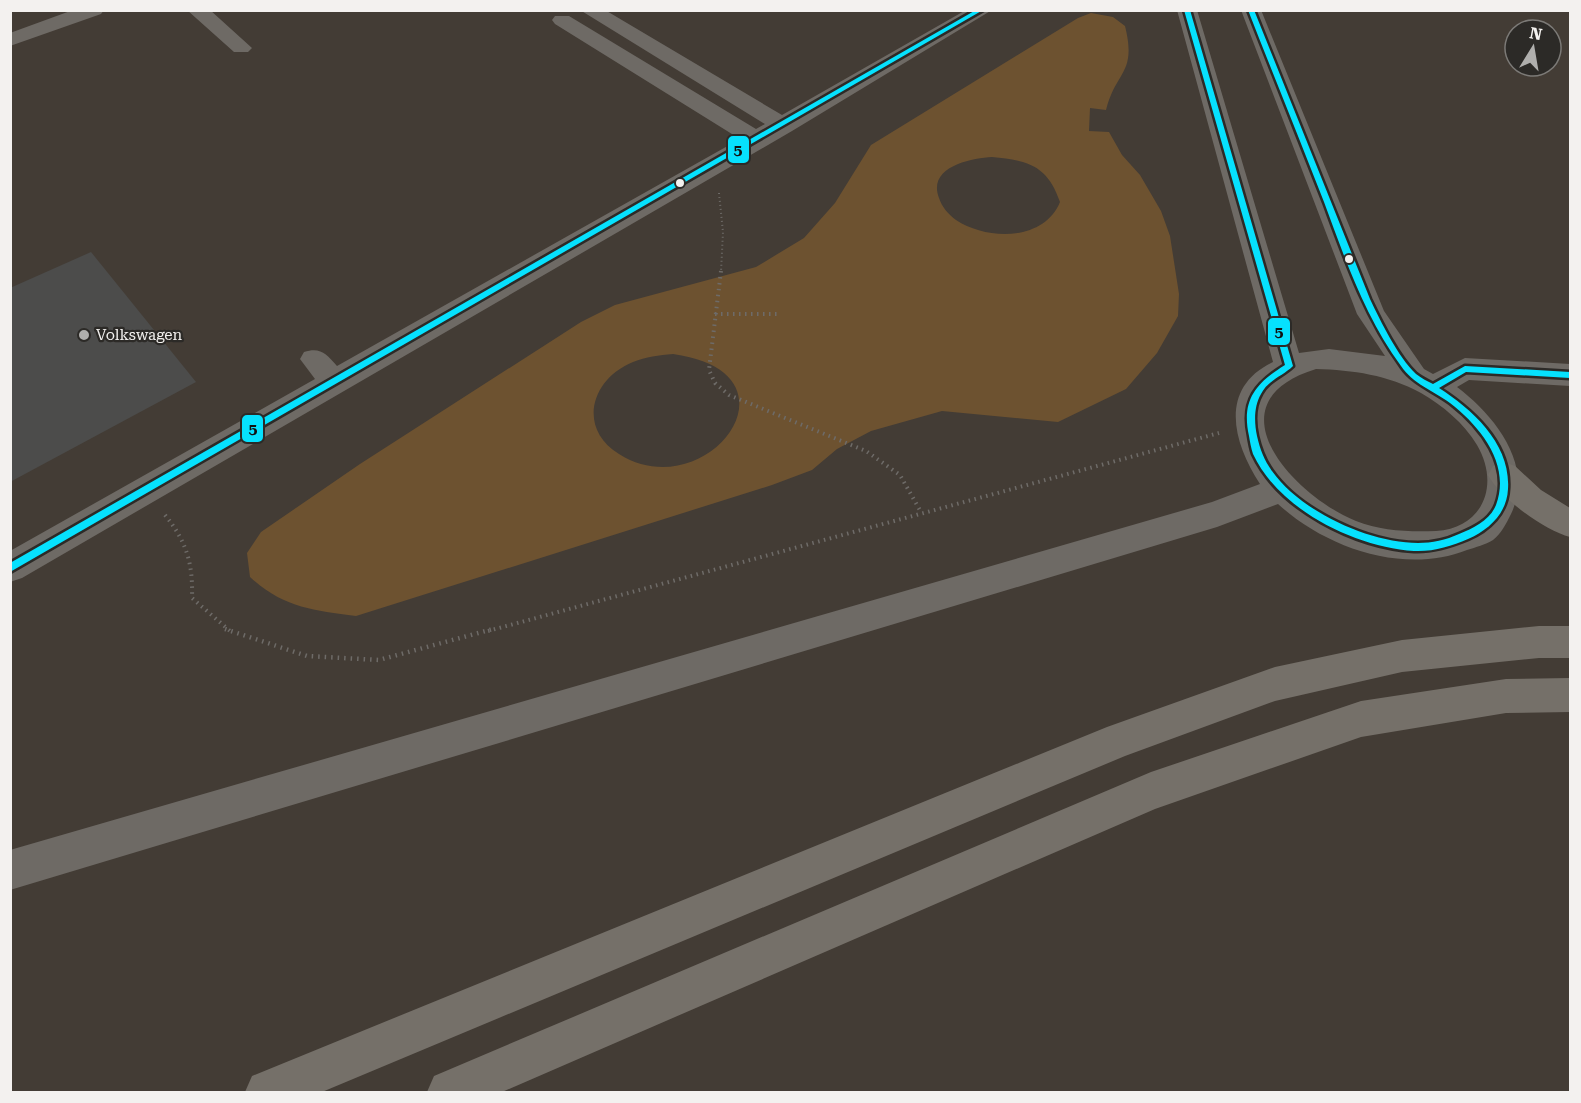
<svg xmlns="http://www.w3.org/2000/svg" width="1581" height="1103" font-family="'Roboto Serif',serif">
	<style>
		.built { fill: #433c35; fill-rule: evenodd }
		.water { fill: #6d5230; fill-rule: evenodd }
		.building { fill: #4c4c4b }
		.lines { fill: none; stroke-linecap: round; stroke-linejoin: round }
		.path-far2 { stroke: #6e6b68; stroke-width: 2; stroke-dasharray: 1 3; stroke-linecap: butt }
		.path-far1 { stroke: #6e6b68; stroke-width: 4; stroke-dasharray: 1.5 4.5; stroke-linecap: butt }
		.path { stroke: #6e6b68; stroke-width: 4.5; stroke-dasharray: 1.5 5; stroke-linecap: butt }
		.minor { fill: #6e6a65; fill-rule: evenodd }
		.highway { fill: #757069; fill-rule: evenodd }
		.bus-1-casing { stroke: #2c2a27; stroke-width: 5 }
		.bus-1 { fill: #06e1fe; fill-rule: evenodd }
		.bus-dot { fill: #f3f1ef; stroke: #2c2a27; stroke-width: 2 }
		.poi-dot { fill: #b0afad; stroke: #2c2a27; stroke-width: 2 }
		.labels { text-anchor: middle; stroke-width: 4.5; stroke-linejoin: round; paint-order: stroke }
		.poi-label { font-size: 15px; fill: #f3f1ef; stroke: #2c2a27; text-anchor: start }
		.line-badge { stroke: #2c2a27; stroke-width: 2 }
		.pale-badge-label { font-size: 16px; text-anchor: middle; font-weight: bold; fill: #111 }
	</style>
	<rect width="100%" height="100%" fill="#353432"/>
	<path class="built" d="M11,11H1570V1092H11ZM1515,30H1551V66H1515Z"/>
	<path class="water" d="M1091,13L1113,17L1125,26C1137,74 1116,70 1106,110L1090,108L1089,131L1109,132L1122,155L1140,175L1161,211L1170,236L1179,294L1178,316L1157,353L1126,389L1058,422L942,411L871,431L837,449L812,470L772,485L356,616C312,610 284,608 250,577L247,553L261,532L360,464L581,322L615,305L756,267L804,238L835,203L871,145L1078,18ZM992,157C1028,160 1048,166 1060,202C1044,241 988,241 956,220C948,214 942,207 939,198C927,167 971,158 992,157ZM673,354C810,373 706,509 619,454C577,428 591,379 633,362C646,357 659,355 673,354Z"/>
	<path class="building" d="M91,252L196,382L10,482V288Z"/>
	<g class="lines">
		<path class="path-far2" d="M719,193L723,232L721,272"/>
		<path class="path-far1" d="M721,271L709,370L715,383L729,395L866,451L900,475L921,512
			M715,314H778
			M165,515C187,542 193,564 192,598L230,631
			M488,631L1219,433"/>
		<path class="path" d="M225,629L307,656L379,660L493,629"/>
		<path class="minor" d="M73,10H104L101,14L10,46V33Z
			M187,10H210L252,48L248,52H234Z
			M580,10H605L782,115L966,10H992L792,131L22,578L10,582V551L315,379L300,359L304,352C321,347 326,354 337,366L740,139L555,24L552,20L555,16H569L756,129L765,124Z
			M1177,10H1197L1299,353L1329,349L1385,356L1357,314L1241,10H1261L1384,311L1424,369L1433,374L1465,358L1570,364V386L1469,380L1457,387C1494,415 1535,465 1511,514C1506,524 1501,534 1493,540C1485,545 1476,547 1467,550C1404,575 1326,548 1278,504L1217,527L10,890V850L1212,502L1260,484C1233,443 1218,388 1273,362ZM1316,369C1353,370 1388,375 1421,393C1443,406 1464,423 1477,445C1500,484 1484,528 1436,531C1409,532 1381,531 1356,521C1292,495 1208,402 1316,369Z"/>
		<path class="highway" d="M1504,462L1515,466L1541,490L1570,508V537C1544,530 1501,499 1488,475L1493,466Z
			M1539,626H1570V658H1539L1402,672L1275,701L1125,756L322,1092H245L252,1076L1107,727L1275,667L1402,640Z
			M1570,678V712L1506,713L1361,737L1155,809L502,1092H427L434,1076L1151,772L1361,701L1506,679Z"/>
		<g class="bus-1-casing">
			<path id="bus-1" d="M976,10H983L10,572V563Z
				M1184,10H1190L1293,366C1283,376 1268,380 1261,394C1254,406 1254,422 1257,436C1260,449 1264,460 1272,471C1300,511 1369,543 1418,543C1432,543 1446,540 1459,534C1474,528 1490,520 1496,505C1511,465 1481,427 1450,403C1434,391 1413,384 1401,366C1365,317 1345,259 1324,202C1299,138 1273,74 1248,10H1254L1370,299C1381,322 1398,357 1416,374C1421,378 1427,381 1433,384L1465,366L1570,372V378L1466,372L1439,388C1473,410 1511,444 1508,489C1507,513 1489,530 1468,539C1451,546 1433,552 1414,551C1355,547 1279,510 1253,454C1251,448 1250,442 1249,436C1241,400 1256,383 1285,365Z"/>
		</g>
		<use href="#bus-1" class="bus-1"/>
	</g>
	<g class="bus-dot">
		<circle cx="680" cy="183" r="5"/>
		<circle cx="1349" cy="259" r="5"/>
	</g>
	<circle class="poi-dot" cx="84" cy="335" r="6"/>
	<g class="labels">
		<g class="poi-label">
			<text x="96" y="340">Volkswagen</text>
		</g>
	</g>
	<g class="line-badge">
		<rect x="727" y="135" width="23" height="29" rx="6" fill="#06e1fe"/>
		<rect x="1267" y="317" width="24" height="29" rx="6" fill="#06e1fe"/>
		<rect x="241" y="414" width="23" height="29" rx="6" fill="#06e1fe"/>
	</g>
	<g class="pale-badge-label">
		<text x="738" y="155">5</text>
		<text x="1279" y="337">5</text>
		<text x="253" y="434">5</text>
	</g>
	<rect width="1581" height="1103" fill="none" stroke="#f3f1ef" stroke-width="24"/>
	<g transform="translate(1533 48) rotate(11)"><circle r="28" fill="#2c2a27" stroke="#7c7a77" stroke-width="1.5"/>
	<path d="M0-4.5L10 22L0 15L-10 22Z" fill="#b0afad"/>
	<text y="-9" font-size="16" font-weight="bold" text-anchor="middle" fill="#f3f1ef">N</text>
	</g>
</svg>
